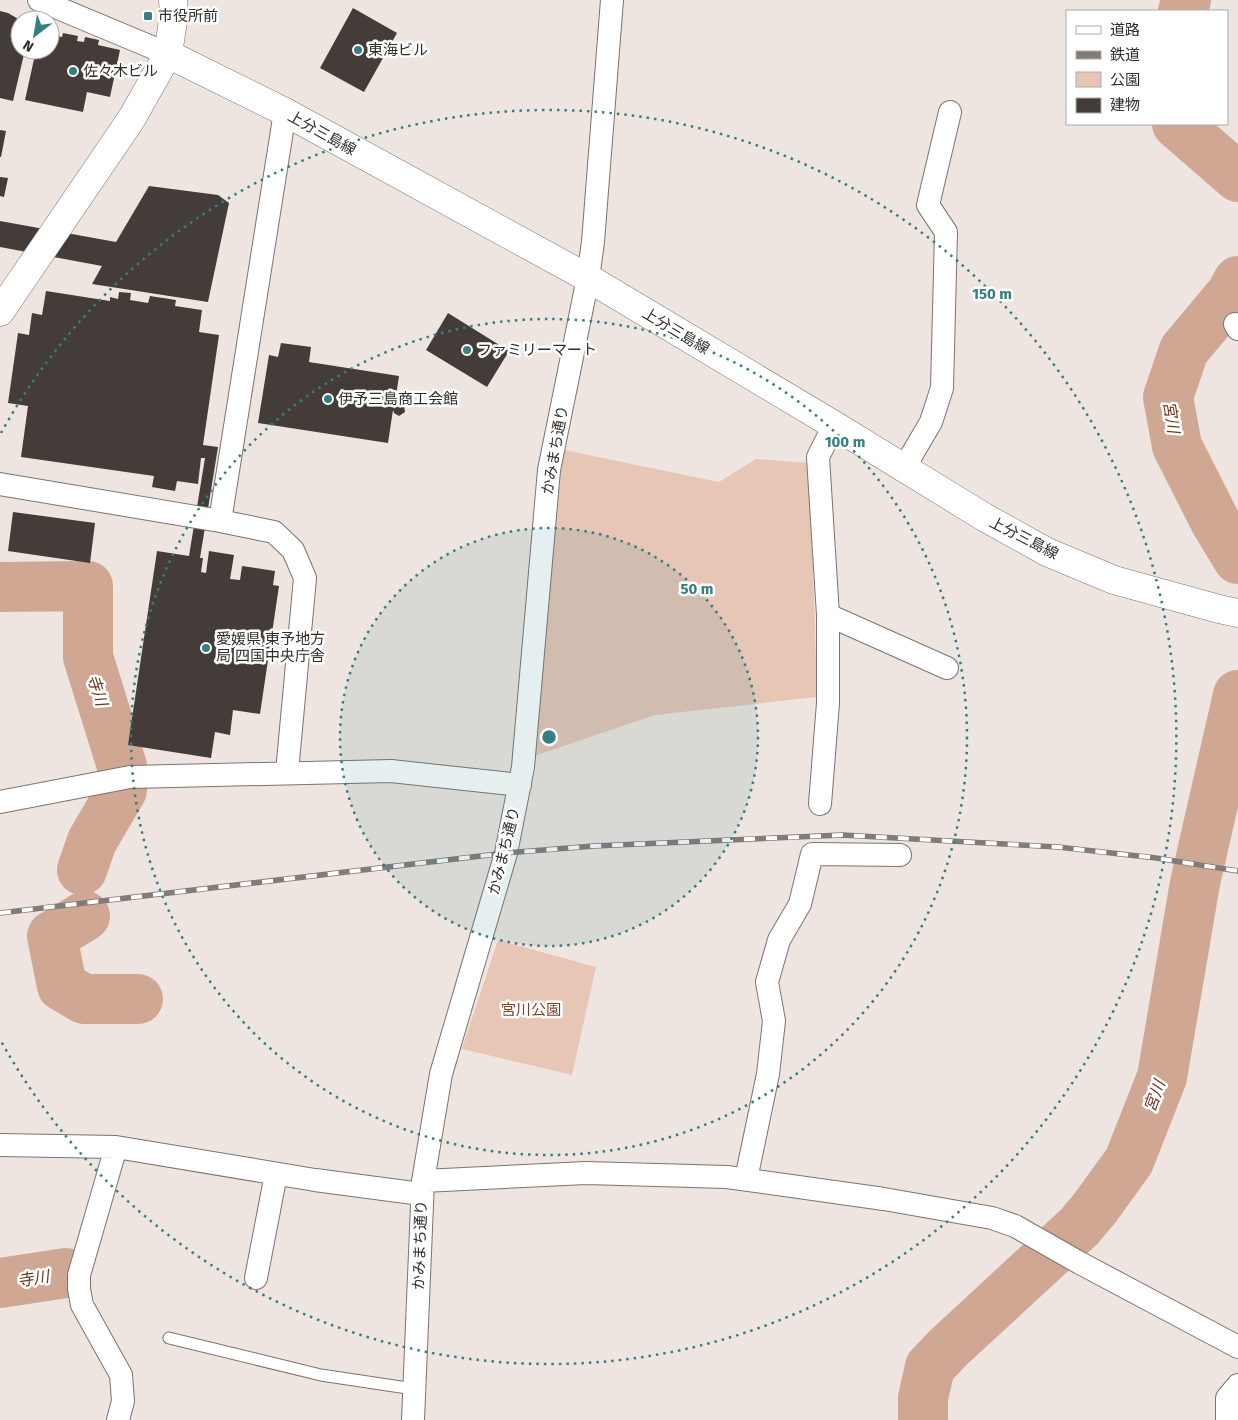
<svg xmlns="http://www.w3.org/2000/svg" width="1238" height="1420" font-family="'Fira Sans','Noto Sans JP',sans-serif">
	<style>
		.green { fill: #e7c6b5 }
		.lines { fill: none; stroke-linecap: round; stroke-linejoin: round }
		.river { stroke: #cfa793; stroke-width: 50 }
		.building { fill: #443c38 }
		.lane-casing { stroke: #7c736e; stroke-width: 13 }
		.street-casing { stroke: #7c736e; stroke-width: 24 }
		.secondary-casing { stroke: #7c736e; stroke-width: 29 }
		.lane { stroke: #fff; stroke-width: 11 }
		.street { stroke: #fff; stroke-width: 22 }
		.secondary { stroke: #fff; stroke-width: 28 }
		.rail-casing { stroke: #827b78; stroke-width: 5.5 }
		.rail { stroke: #fff; stroke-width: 4; stroke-dasharray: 11; stroke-linecap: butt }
		.ring { fill: none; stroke: #357e81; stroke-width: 2.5; stroke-dasharray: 2.5 5 }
		.poi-dot { fill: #357e81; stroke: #fff; stroke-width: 2 }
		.labels { text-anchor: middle; stroke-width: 5; stroke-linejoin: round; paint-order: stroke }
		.poi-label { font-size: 15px; fill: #302c2a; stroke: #fff; text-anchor: start }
		.street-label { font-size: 15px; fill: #302c2a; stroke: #fff }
		.park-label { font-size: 15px; fill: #7a4528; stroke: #fff }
		.water-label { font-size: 16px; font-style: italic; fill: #683518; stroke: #fff }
		.centre { fill: #357e81; stroke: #fff; stroke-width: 2.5 }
		.ring-label { font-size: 15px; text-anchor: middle; font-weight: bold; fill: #357e81; stroke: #fff; stroke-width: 5; stroke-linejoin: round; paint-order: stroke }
	</style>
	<rect width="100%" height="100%" fill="#efe5e0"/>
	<path class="green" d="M559,449L719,482L756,459L810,463L817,697L655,715L534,756Z
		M498,940L596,967L572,1075L462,1049Z"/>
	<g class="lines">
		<path class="river" d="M1183,11L1186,0
			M1177,124L1238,177
			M1238,281L1231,294L1184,350L1168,397L1177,446L1215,521L1238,559
			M0,587L88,586V657L122,766V790L92,841L82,870
			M85,916L52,936L62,986L84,999H138
			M0,1283L66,1273
			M923,1420V1398L930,1367L948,1348L1079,1227L1095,1208L1129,1161L1162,1077L1195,883L1238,695"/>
	</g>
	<path class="building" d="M353,8L397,33L364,92L320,68Z
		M0,11L8,13L20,20V50H25L13,101L0,98Z
		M63,33L78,36L77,41L84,42L85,37L99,40L98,45L120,50L110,97L87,92L83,112L25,100L36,50H50V35L62,37Z
		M0,130L6,131L1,157H0Z
		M0,177L8,178L4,197L0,196Z
		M149,186L218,195L229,203L208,302L92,284L102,266L0,247V221L116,242Z
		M46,291L110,301V297L118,299L119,292L131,293L130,300L148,303L150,296L176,300L175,306L202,310L199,332L219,335L203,445L218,447L200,558H203L201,572L206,573L209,551L234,555L230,579L240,580L242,566L275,571L273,585L279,586L260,714L233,710L230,735L215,732L211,758L128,745L157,551L189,556L205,458H201L198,484L177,481L175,491L152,487L154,476L21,457L28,406L8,403L18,333L29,335L32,313L42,315Z
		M448,313L509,351L487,387L426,350Z
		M281,343L311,347L309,362L399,376L394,409L397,405L401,404L404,406L405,412L399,416L394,413L393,410L388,443L258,423L269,355L278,357Z
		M13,512L95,523L90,563L8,551Z"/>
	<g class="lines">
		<g class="lane-casing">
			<path id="lane" d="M169,1338L321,1375L414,1389"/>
		</g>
		<g class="street-casing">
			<path id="street" d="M39,0L168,54
				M1235,324L1238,329
				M904,468L931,422L942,388L946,232L928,205L950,112
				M0,484L220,521L274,532L293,550L305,578L287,772
				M220,521L285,112
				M828,615L947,668
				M0,802L130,777L391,771L520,785
				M820,804L828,703V615L818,457L834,425
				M0,1145L116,1147L315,1180L421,1194
				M116,1147L79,1275V1289L82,1305L121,1375L123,1401L118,1420
				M746,1179L768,1074L774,1021L767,982L779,940L800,904L812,854L900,855
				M423,1181L586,1173L727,1177L884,1199L992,1218L1015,1226L1080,1263L1238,1347
				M256,1278L276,1174
				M413,1420L423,1181L441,1074L506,853L523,767L549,470L588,278L593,242L612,0
				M1227,1420V1398L1238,1385"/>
		</g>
		<g class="secondary-casing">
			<path id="secondary" d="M168,54L285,112L588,278L834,425L984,517L1047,552L1114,580L1219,609L1238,613
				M0,312L132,118L168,54L174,14L173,0"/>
		</g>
		<use href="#lane" class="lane"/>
		<use href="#street" class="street"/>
		<use href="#secondary" class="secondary"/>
		<g class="rail-casing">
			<path id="rail" d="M0,913L506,853L594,846L842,835L1058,847L1156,858L1238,871"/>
		</g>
		<use href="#rail" class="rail"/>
	</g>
	<circle cx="549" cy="737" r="209" fill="#357e81" fill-opacity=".12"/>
	<g class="ring">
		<circle cx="549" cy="737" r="209"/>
		<circle cx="549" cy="737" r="418"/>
		<path d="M1 433A627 627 0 1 1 1 1041"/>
	</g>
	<g class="poi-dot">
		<rect x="143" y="11" width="10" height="10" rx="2.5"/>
		<circle cx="358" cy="50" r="5"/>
		<circle cx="73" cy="71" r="5"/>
		<circle cx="467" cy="350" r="5"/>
		<circle cx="328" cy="399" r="5"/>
		<circle cx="206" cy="648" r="5"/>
	</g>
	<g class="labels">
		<g class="poi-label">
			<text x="158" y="21">市役所前</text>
			<text x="368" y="55">東海ビル</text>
			<text x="83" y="76">佐々木ビル</text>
			<text x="477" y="355">ファミリーマート</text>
			<text x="338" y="404">伊予三島商工会館</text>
			<text x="216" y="644">愛媛県 東予地方<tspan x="216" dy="17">局 四国中央庁舎</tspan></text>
		</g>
		<g class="street-label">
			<text transform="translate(322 133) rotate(29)" y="5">上分三島線</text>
			<text transform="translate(676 331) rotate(31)" y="5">上分三島線</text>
			<text transform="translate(555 450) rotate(-80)" y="5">かみまち通り</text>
			<text transform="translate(1024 538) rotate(27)" y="5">上分三島線</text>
			<text transform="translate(504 851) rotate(-76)" y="5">かみまち通り</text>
			<text transform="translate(420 1245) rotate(-88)" y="5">かみまち通り</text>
		</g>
		<g class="park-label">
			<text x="531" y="1015">宮川公園</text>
		</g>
		<g class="water-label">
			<text transform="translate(1172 417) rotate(81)" y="6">宮川</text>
			<text transform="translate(98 690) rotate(72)" y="6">寺川</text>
			<text transform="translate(1154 1096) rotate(-70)" y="6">宮川</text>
			<text transform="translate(33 1278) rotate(-9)" y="6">寺川</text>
		</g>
	</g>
	<circle cx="549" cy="737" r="8" class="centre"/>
	<g class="ring-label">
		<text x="992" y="299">150 m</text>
		<text x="845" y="447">100 m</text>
		<text x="697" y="594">50 m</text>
	</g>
	<rect x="1066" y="10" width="162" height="115" fill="#ffffff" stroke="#acabaa"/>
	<rect x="1076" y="26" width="25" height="8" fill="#ffffff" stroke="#acabaa"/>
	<text x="1110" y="35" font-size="15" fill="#302c2a">道路</text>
	<rect x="1076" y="51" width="25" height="8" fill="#827b78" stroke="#acabaa"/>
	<text x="1110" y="60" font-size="15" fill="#302c2a">鉄道</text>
	<rect x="1076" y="72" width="25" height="15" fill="#e7c6b5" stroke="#acabaa"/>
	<text x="1110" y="85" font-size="15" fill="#302c2a">公園</text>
	<rect x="1076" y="98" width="25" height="15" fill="#443c38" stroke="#acabaa"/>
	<text x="1110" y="110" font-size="15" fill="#302c2a">建物</text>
	<g transform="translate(35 35) rotate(211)"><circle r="24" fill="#ffffff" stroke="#acabaa"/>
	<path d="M0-4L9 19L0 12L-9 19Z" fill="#357e81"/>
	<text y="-8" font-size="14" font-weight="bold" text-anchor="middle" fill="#302c2a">N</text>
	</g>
</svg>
